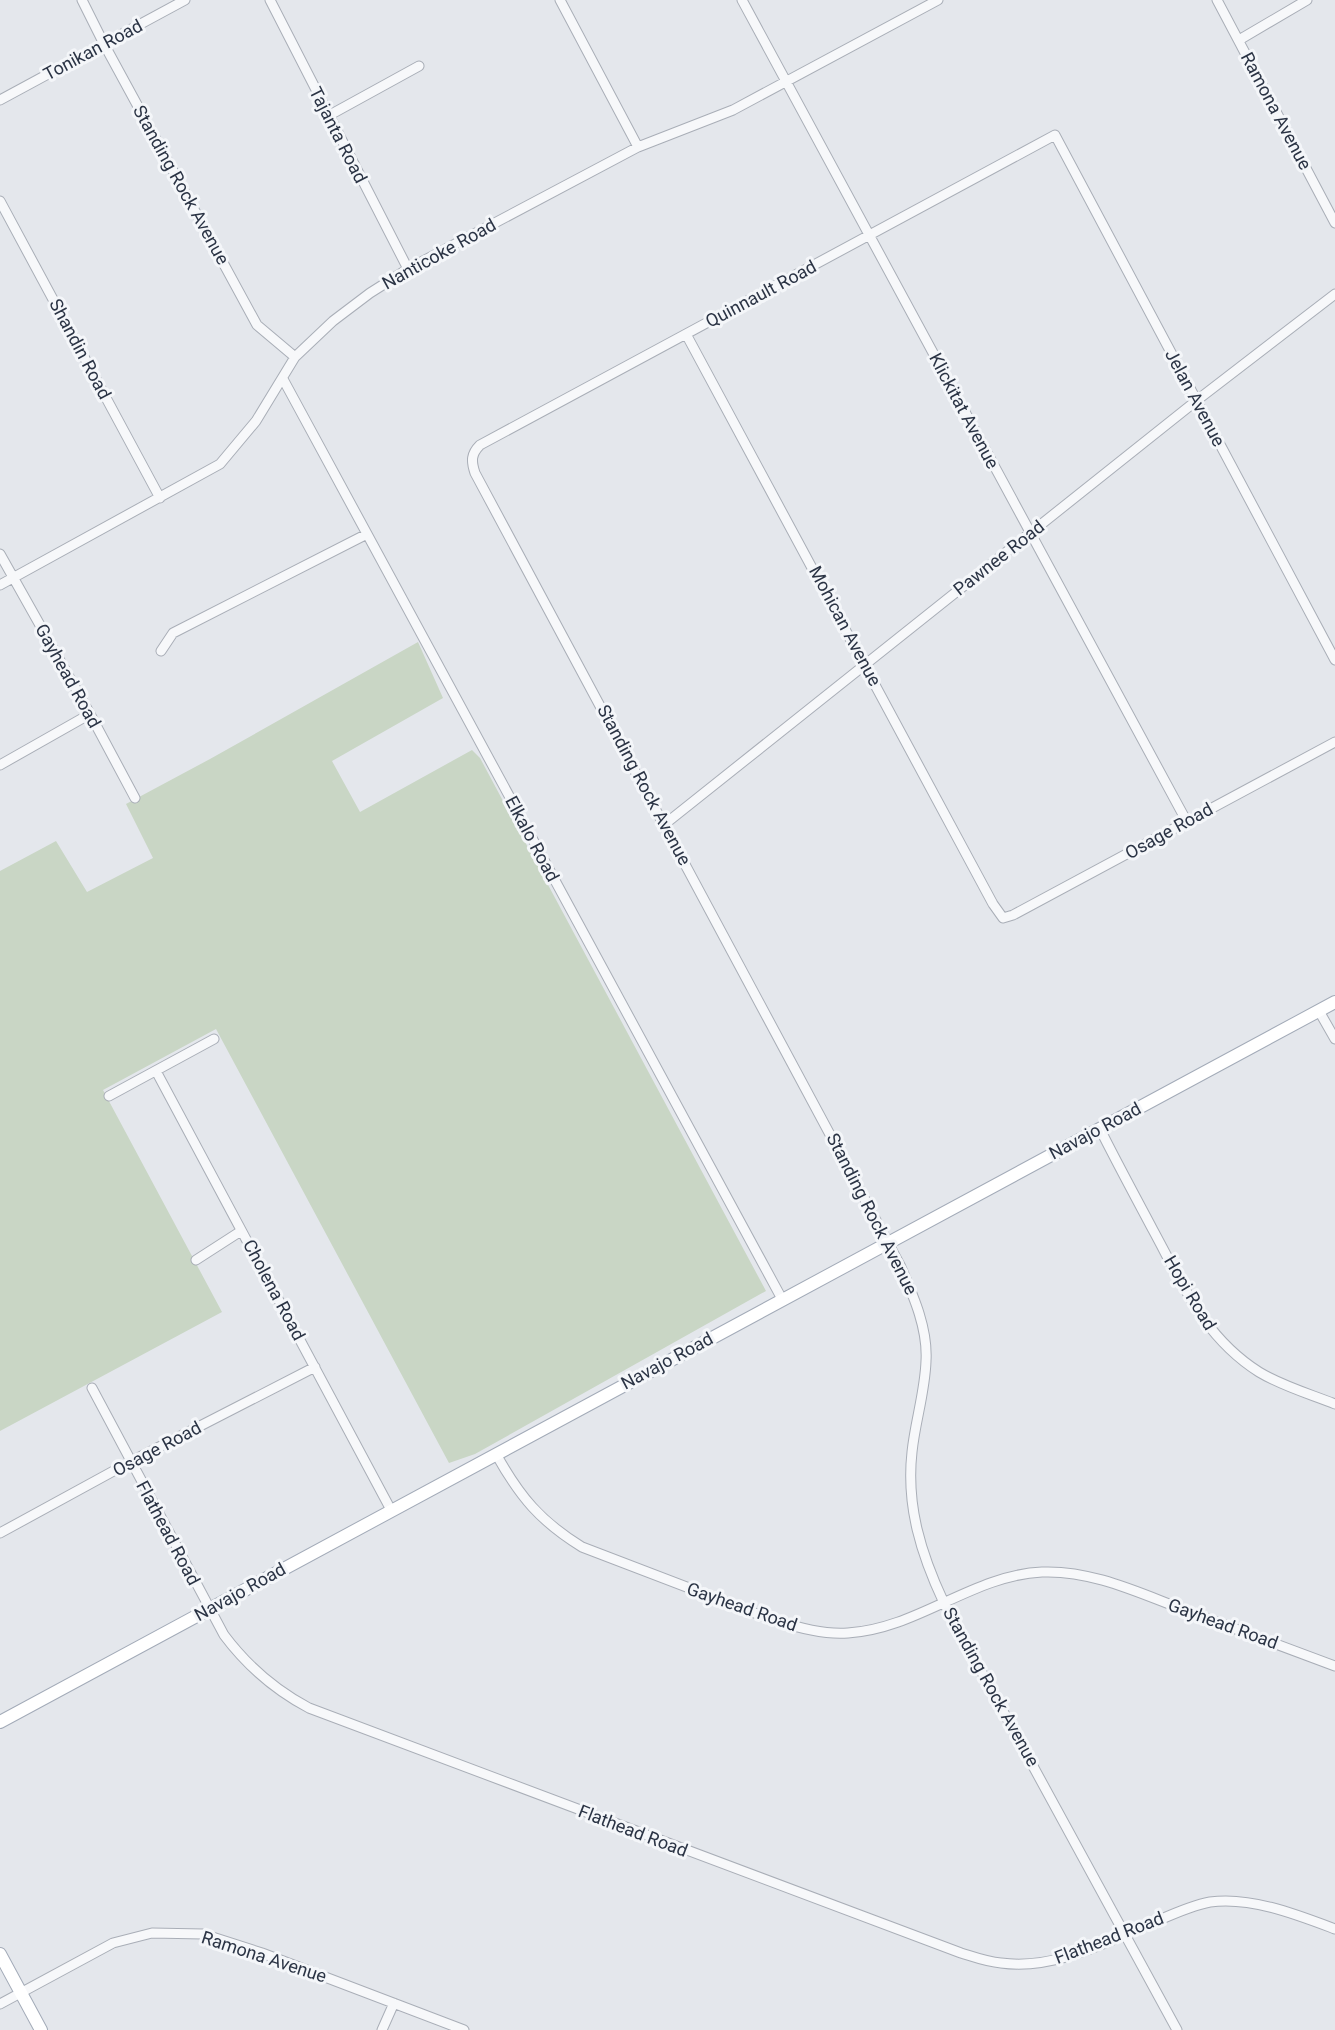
<svg xmlns="http://www.w3.org/2000/svg" width="1335" height="2030" font-family="Roboto,sans-serif">
	<style>
		.green { fill: #c9d6c5 }
		.lines { fill: none; stroke-linecap: round; stroke-linejoin: round }
		.minor-casing { stroke: #a9aeb7; stroke-width: 11 }
		.major-casing { stroke: #a3abb8; stroke-width: 14 }
		.minor { stroke: #f7f8fa; stroke-width: 9 }
		.major { stroke: #fff; stroke-width: 12 }
		.labels { text-anchor: middle; stroke-width: 6; stroke-linejoin: round; paint-order: stroke }
		.street-label { font-size: 18px; fill: #2b3445; stroke: #f4f6f9 }
	</style>
	<rect width="100%" height="100%" fill="#e4e7ec"/>
	<path class="green" d="M418,642L443,698L332,761L360,812L472,750L480,758L766,1291L475,1454L449,1463L216,1029L103,1090L222,1312L0,1431V871L56,841L87,892L153,858L126,804L210,759Z"/>
	<g class="lines">
		<g class="minor-casing">
			<path id="minor" d="M82,0L104,44L257,325L295,357
				M270,0L408,269
				M560,0L638,147
				M742,0L1187,822
				M1217,0L1335,223
				M1239,40L1307,0
				M0,100L185,0
				M328,116L419,66
				M0,201L160,498
				M686,334L993,904L1003,918L1013,915L1335,742
				M283,379L782,1299
				M0,554L90,714L135,798
				M0,585L220,464L256,421L295,357L333,321L370,293L408,269L638,147L733,110L938,0
				M161,651L173,633L367,534
				M0,765L90,714
				M665,824L1196,401L1335,294
				M1319,1011L1335,1039
				M156,1071L391,1510
				M109,1096L214,1039
				M1100,1129C1117,1163 1135,1196 1153,1230C1183,1285 1204,1337 1259,1372C1282,1386 1310,1394 1335,1404
				M196,1260L241,1231
				M92,1388L224,1635C248,1667 275,1690 309,1708L961,1953C974,1957 987,1962 1001,1963C1053,1970 1103,1944 1150,1924C1169,1916 1189,1906 1210,1902C1250,1896 1298,1915 1335,1929
				M496,1454C520,1497 540,1521 582,1547L773,1620C797,1627 823,1635 848,1633C917,1629 973,1575 1042,1572C1091,1570 1137,1592 1182,1609C1233,1628 1284,1647 1335,1666
				M0,1533L130,1462L315,1367
				M0,2004L113,1943L152,1933L203,1934L262,1953L464,2030
				M382,2030L394,2003
				M1177,2030L944,1603C921,1554 906,1506 912,1452C915,1422 925,1392 926,1361C928,1328 913,1295 900,1265L475,473C471,461 471,454 480,445L1055,135L1335,660"/>
		</g>
		<g class="major-casing">
			<path id="major" d="M0,1722L1335,1002
				M0,1954L41,2030"/>
		</g>
		<use href="#minor" class="minor"/>
		<use href="#major" class="major"/>
	</g>
	<g class="labels">
		<g class="street-label">
			<text transform="translate(93 50) rotate(-28)" y="6">Tonikan Road</text>
			<text transform="translate(1276 111) rotate(62)" y="6">Ramona Avenue</text>
			<text transform="translate(338 135) rotate(63)" y="6">Tajanta Road</text>
			<text transform="translate(181 185) rotate(61)" y="6">Standing Rock Avenue</text>
			<text transform="translate(439 254) rotate(-29)" y="6">Nanticoke Road</text>
			<text transform="translate(761 294) rotate(-28)" y="6">Quinnault Road</text>
			<text transform="translate(80 349) rotate(62)" y="6">Shandin Road</text>
			<text transform="translate(1195 398) rotate(62)" y="6">Jelan Avenue</text>
			<text transform="translate(964 411) rotate(62)" y="6">Klickitat Avenue</text>
			<text transform="translate(999 558) rotate(-38)" y="6">Pawnee Road</text>
			<text transform="translate(845 626) rotate(62)" y="6">Mohican Avenue</text>
			<text transform="translate(68 676) rotate(61)" y="6">Gayhead Road</text>
			<text transform="translate(644 785) rotate(62)" y="6">Standing Rock Avenue</text>
			<text transform="translate(1169 831) rotate(-29)" y="6">Osage Road</text>
			<text transform="translate(532 839) rotate(62)" y="6">Elkalo Road</text>
			<text transform="translate(1095 1131) rotate(-28)" y="6">Navajo Road</text>
			<text transform="translate(872 1214) rotate(63)" y="6">Standing Rock Avenue</text>
			<text transform="translate(274 1290) rotate(62)" y="6">Cholena Road</text>
			<text transform="translate(1190 1293) rotate(59)" y="6">Hopi Road</text>
			<text transform="translate(667 1361) rotate(-28)" y="6">Navajo Road</text>
			<text transform="translate(157 1449) rotate(-28)" y="6">Osage Road</text>
			<text transform="translate(168 1533) rotate(62)" y="6">Flathead Road</text>
			<text transform="translate(240 1592) rotate(-29)" y="6">Navajo Road</text>
			<text transform="translate(742 1607) rotate(19)" y="6">Gayhead Road</text>
			<text transform="translate(1223 1624) rotate(20)" y="6">Gayhead Road</text>
			<text transform="translate(991 1687) rotate(61)" y="6">Standing Rock Avenue</text>
			<text transform="translate(633 1831) rotate(21)" y="6">Flathead Road</text>
			<text transform="translate(1109 1938) rotate(-21)" y="6">Flathead Road</text>
			<text transform="translate(264 1957) rotate(18)" y="6">Ramona Avenue</text>
		</g>
	</g>
</svg>
